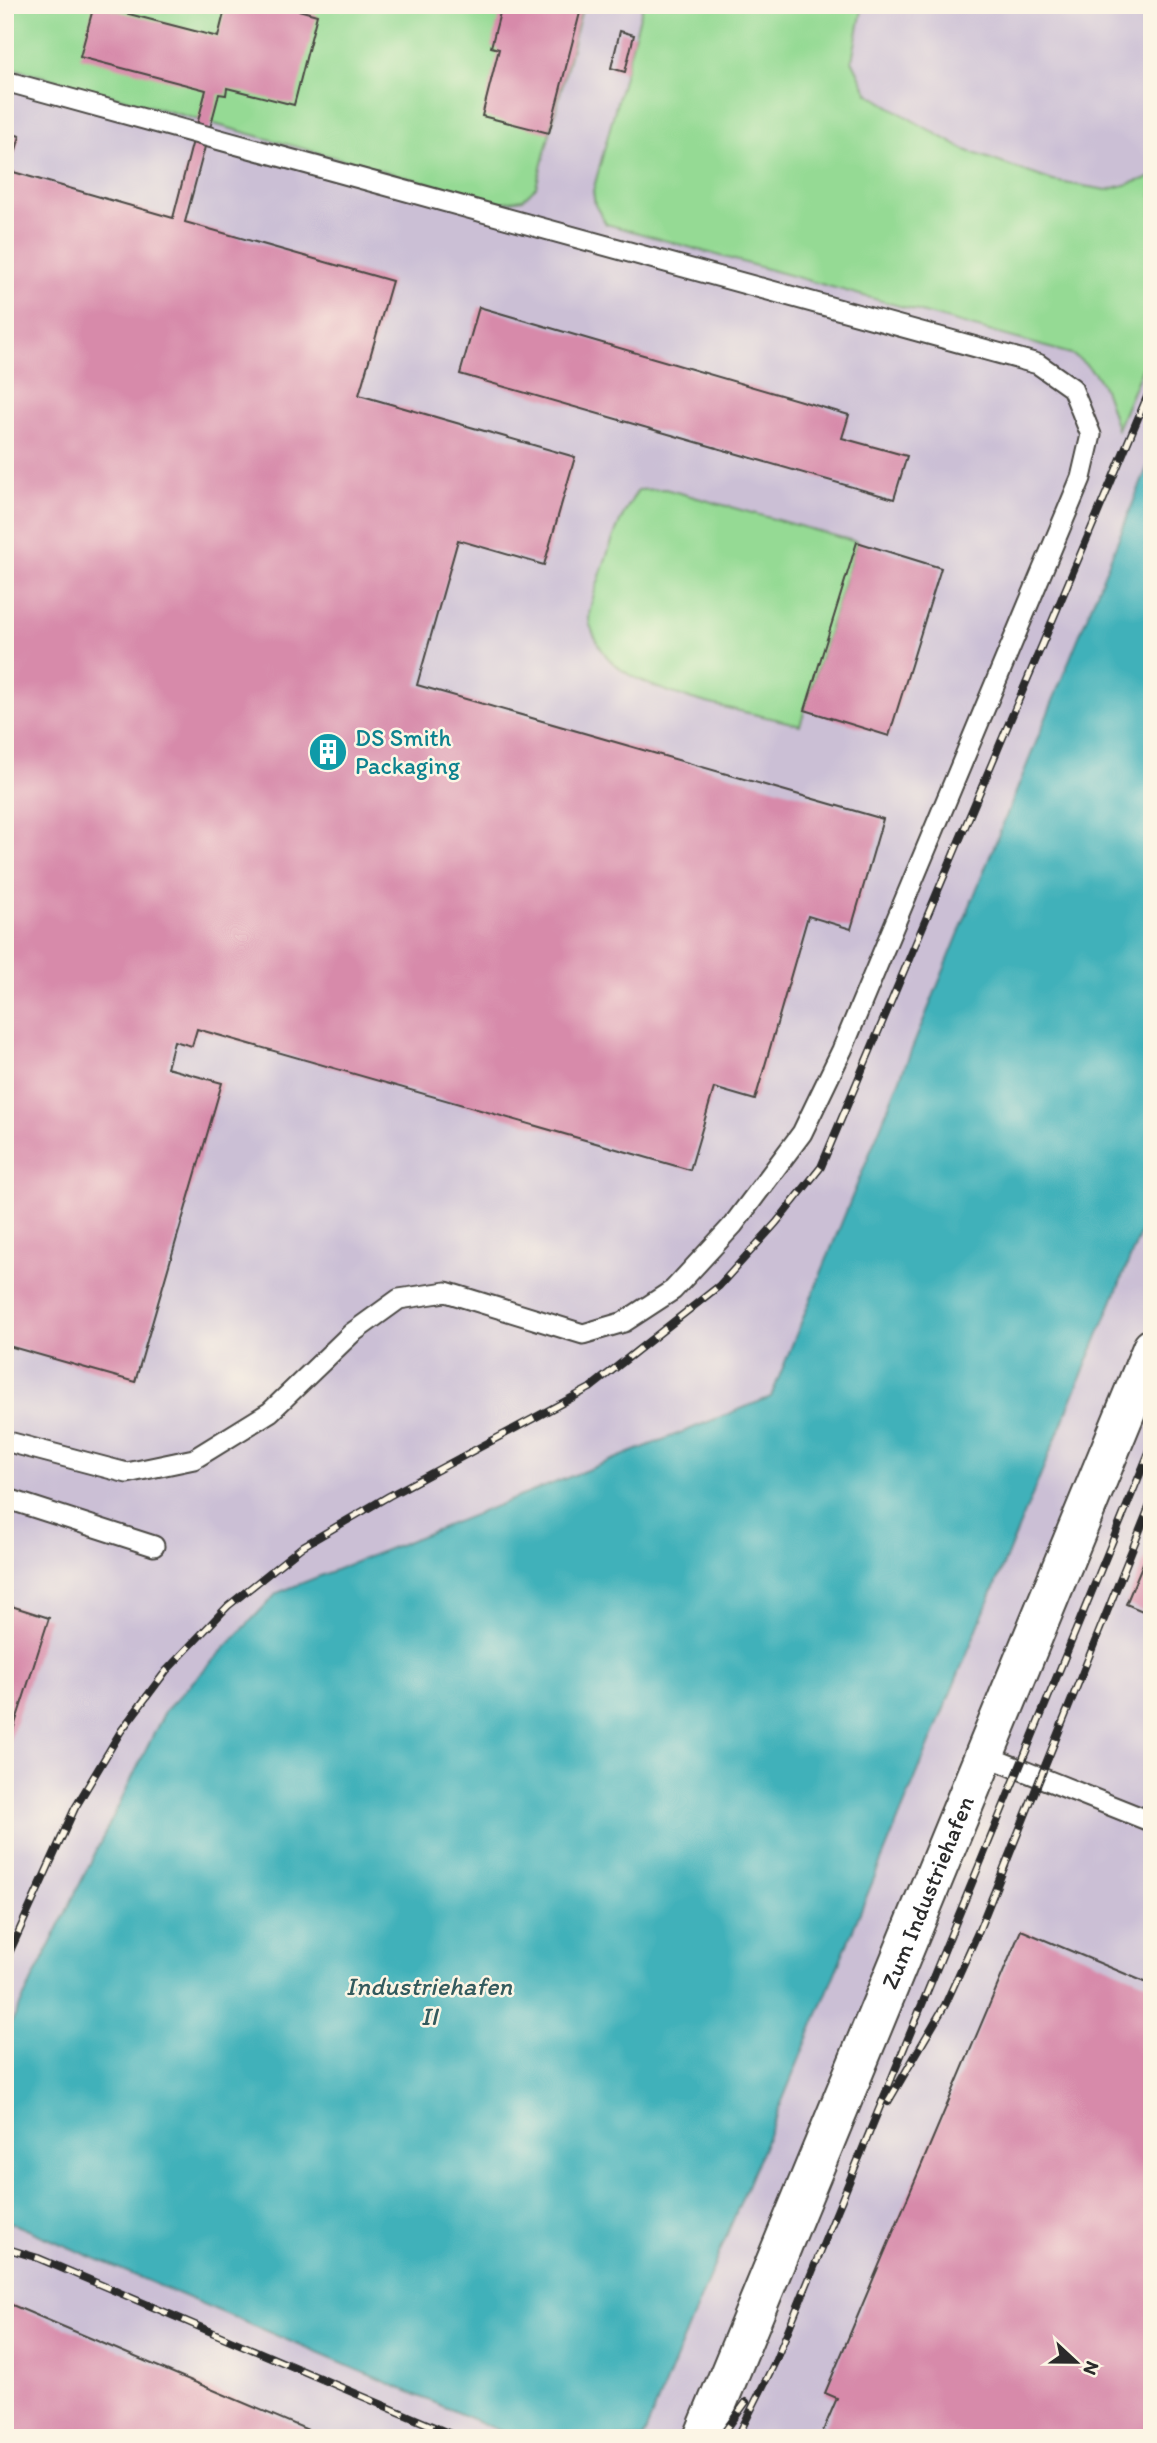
<svg xmlns="http://www.w3.org/2000/svg" width="1157" height="2443" font-family="Itim,sans-serif">
	<style>
		.industrial { fill: #cbbfd5 }
		.green { fill: #95da94; stroke: #608260; stroke-width: 2 }
		.water { fill: #41b1ba; stroke: #366e72; stroke-width: 2 }
		.building { fill: #d78aaa }
		.lines { fill: none; stroke-linecap: round; stroke-linejoin: round }
		.lane-casing { stroke: #494743; stroke-width: 23 }
		.street-casing { stroke: #494743; stroke-width: 42 }
		.lane { stroke: #fff; stroke-width: 19 }
		.street { stroke: #fff; stroke-width: 38 }
		.rail-casing { stroke: #2b2b2b; stroke-width: 8 }
		.rail { stroke: #fcf5e5; stroke-width: 5; stroke-dasharray: 16; stroke-linecap: butt }
		.labels { text-anchor: middle; stroke-width: 5; stroke-linejoin: round; paint-order: stroke }
		.culture-label { font-size: 24px; fill: #0d838f; stroke: #fcf5e5; text-anchor: start }
		.street-label { font-size: 24px; fill: #2b2b2b; stroke: #fcf5e5 }
		.water-label { font-size: 26px; font-style: italic; fill: #335a5d; stroke: #fcf5e5 }
	</style>
	<rect width="100%" height="100%" fill="#fcf5e5"/>
	<filter id="ink" filterUnits="userSpaceOnUse"><feTurbulence type="fractalNoise" baseFrequency=".0143" numOctaves="2"/><feDisplacementMap in="SourceGraphic" scale="14" xChannelSelector="R" yChannelSelector="G"/><feConvolveMatrix kernelMatrix="1 2 1 2 8 2 1 2 1" color-interpolation-filters="sRGB"/></filter>
	<filter id="wash" filterUnits="userSpaceOnUse"><feTurbulence type="fractalNoise" baseFrequency=".00686" numOctaves="4" result="noise"/><feDisplacementMap in="SourceGraphic" scale="28" xChannelSelector="R" yChannelSelector="G"/><feGaussianBlur stdDeviation="1.57" result="paint"/><feColorMatrix in="noise" values="0 0 0 0 0 0 0 0 0 0 0 0 0 0 0 0 0 1.4 0 .05"/><feComposite in="paint" operator="in"/></filter>
	<g filter="url(#wash)">
		<rect width="100%" height="100%" fill="#f1e7cb"/>
		<path class="industrial" d="M5,5H1152V456L771,1397L277,1593L165,1711L5,2036Z
			M1152,1205V2438H643Z
			M5,2220L517,2438H5Z"/>
		<path class="green" d="M5,5H583L536,187L523,199L499,203L5,66Z
			M643,5H863L852,60L868,93L912,120L965,150L1053,181L1107,190L1152,177V345L1117,429C1105,392 1105,375 1071,354L606,224L595,205L593,191Z
			M665,489L857,542L800,725C750,712 647,696 612,662C603,654 594,637 590,625C586,611 597,587 601,573C611,543 620,516 638,490Z"/>
		<path class="water" d="M1152,456V1205L643,2438H517L5,2220V2036L165,1711L277,1593L771,1397Z"/>
		<g id="blocks">
			<path class="building" d="M94,5L218,37L226,5H280L317,15L294,105L227,88L226,95L219,94L185,222L392,281L359,395L575,457L544,565L458,540L417,685L883,819L851,929L808,916L755,1100L714,1088L690,1170L197,1029L192,1046L174,1041L167,1068L222,1083L135,1382L5,1345V132L20,136L10,171L173,218L206,90L80,57Z
				M502,5H582L549,133L482,116L499,49L491,47Z
				M620,31L634,35L625,72L611,68Z
				M479,307L849,415L842,438L907,456L894,499L460,374Z
				M857,542L941,568L889,736L805,710Z
				M1152,1542V1615L1126,1604Z
				M5,1604L49,1618L6,1752L5,1751Z
				M1021,1930L1152,1985V2438H820L837,2398L825,2393Z
				M5,2302L327,2438H5Z"/>
		</g>
	</g>
	<g filter="url(#ink)">
		<use href="#blocks" fill-opacity="0" stroke="#494743" stroke-width="2"/>
		<g class="lines">
			<g class="lane-casing">
				<path id="lane" d="M5,81L1038,364L1072,388L1091,435L1081,478L842,1050L802,1133L733,1225L673,1290L624,1322L583,1334L446,1292L399,1299L352,1333L270,1412L194,1459L127,1473L5,1441
					M5,1498L154,1546
					M984,1755L1152,1822"/>
			</g>
			<g class="street-casing">
				<g id="street">
					<path id="s1" d="M703,2438L1152,1348"/>
				</g>
			</g>
			<use href="#lane" class="lane"/>
			<use href="#street" class="street"/>
			<g class="rail-casing">
				<path id="rail" d="M5,1962L75,1808L121,1731L166,1671L228,1606L303,1546L389,1496L590,1388L719,1286L776,1223L821,1167L1152,385
					M888,2102L945,2005L979,1930L1152,1500
					M5,2248L38,2258L460,2438
					M720,2438L746,2402
					M737,2438L775,2362L1152,1445"/>
			</g>
			<use href="#rail" class="rail"/>
		</g>
	</g>
	<defs>
		<g id="building-disc" transform="scale(2.0125)"><circle r="9.5" fill="#0f9aa8" stroke="#fcf5e5"/><path d="M-4-6H4V6H1V3H-1V6H-4ZM-2.5-4.3h1.7v1.8h-1.7ZM.8-4.3h1.7v1.8H.8ZM-2.5-1h1.7V.8h-1.7ZM.8-1h1.7V.8H.8Z" fill="#fff"/></g>
	</defs>
	<g fill-rule="evenodd">
		<use href="#building-disc" x="328" y="752"/>
	</g>
	<g class="labels">
		<g class="culture-label">
			<text x="355" y="746">DS Smith<tspan x="355" dy="28">Packaging</tspan></text>
		</g>
		<g class="street-label">
			<text dy="8" stroke="none"><textPath href="#s1" startOffset="590">Zum Industriehafen</textPath></text>
		</g>
		<g class="water-label">
			<text x="429" y="1995">Industriehafen<tspan x="429" dy="30">II</tspan></text>
		</g>
	</g>
	<rect width="1157" height="2443" fill="none" stroke="#fcf5e5" stroke-width="28"/>
	<g transform="translate(1076 2362) rotate(112)" stroke="#fcf5e5" stroke-width="5" paint-order="stroke">
	<path d="M0-5L12 26L0 18L-12 26Z" fill="#2b2b2b"/>
	<text y="-10" font-size="19" font-weight="bold" text-anchor="middle" fill="#2b2b2b">N</text>
	</g>
</svg>
